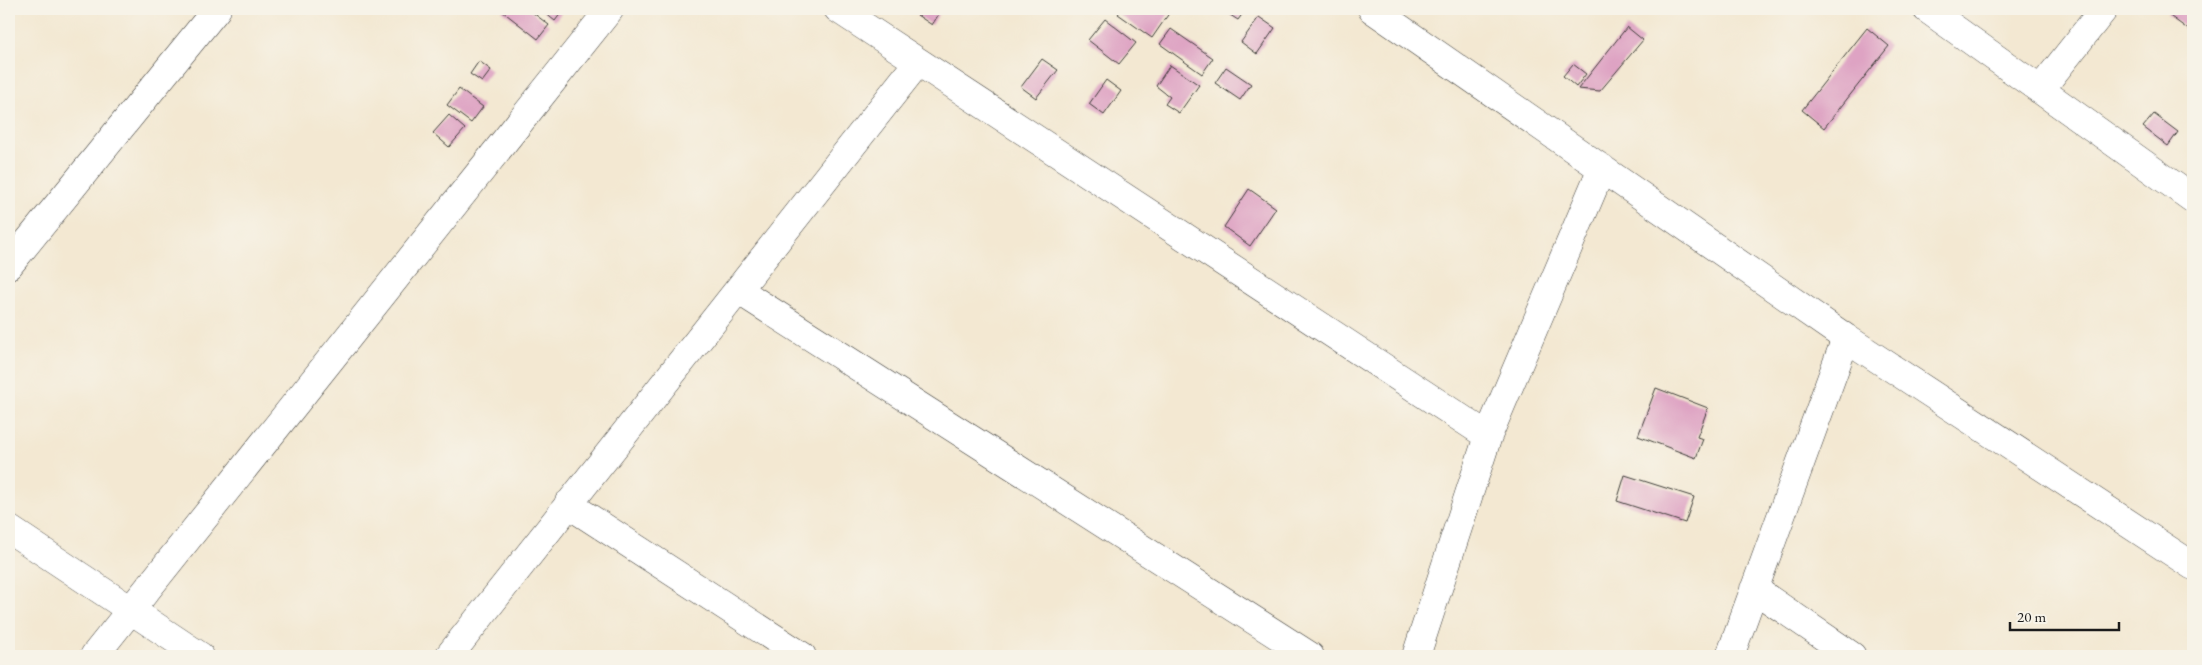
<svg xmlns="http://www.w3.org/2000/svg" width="2202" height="665" font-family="'EB Garamond',serif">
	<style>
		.building { fill: #dea3c3 }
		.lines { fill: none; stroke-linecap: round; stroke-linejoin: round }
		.minor-casing { stroke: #3c3b37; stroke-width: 29 }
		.minor { stroke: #fff; stroke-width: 28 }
	</style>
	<rect width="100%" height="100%" fill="#f7f3e8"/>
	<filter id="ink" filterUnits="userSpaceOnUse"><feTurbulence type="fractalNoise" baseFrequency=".02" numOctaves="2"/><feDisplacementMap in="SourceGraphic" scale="10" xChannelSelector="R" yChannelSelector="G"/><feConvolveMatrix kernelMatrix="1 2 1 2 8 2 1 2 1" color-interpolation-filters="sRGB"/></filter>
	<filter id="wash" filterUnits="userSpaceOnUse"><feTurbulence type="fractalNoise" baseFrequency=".0096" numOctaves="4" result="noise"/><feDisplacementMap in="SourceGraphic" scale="20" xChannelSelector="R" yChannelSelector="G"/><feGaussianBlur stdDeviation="1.12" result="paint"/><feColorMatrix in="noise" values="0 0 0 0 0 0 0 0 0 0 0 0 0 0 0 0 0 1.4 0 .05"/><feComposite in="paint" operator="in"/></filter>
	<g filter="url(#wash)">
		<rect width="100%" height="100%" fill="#f3e8d2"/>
		<g id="blocks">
			<path class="building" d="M504,9H528L549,25L538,39L502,11Z
				M540,9H564L555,21Z
				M921,9H942L932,25L917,15Z
				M1122,9H1172L1152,38L1118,14Z
				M1230,9H1246L1238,20L1227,13Z
				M2171,9H2193V33L2167,14Z
				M1259,17L1275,28L1257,54L1241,42Z
				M1105,19L1136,43L1119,64L1088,40Z
				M1627,27L1643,40L1600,91L1578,89Z
				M1867,28L1889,46L1824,128L1802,110Z
				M1171,29L1213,58L1202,74L1160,44Z
				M1042,59L1058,70L1036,98L1021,87Z
				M479,61L491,70L482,82L470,74Z
				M1573,64L1586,74L1576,87L1563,76Z
				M1170,65L1199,85L1179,113L1165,104L1170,97L1156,86Z
				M1226,67L1251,84L1240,100L1215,83Z
				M1106,80L1121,91L1104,115L1089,104Z
				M459,89L483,107L471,123L447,105Z
				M2154,114L2178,132L2168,146L2143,127Z
				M449,115L465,129L449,147L433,133Z
				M1249,189L1276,208L1250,246L1224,227Z
				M1656,388L1708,408L1697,437L1703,439L1696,458L1638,436Z
				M1625,475L1694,497L1685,523L1617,501Z"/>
		</g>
	</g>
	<g filter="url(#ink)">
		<use href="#blocks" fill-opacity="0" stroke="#3c3b37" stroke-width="1"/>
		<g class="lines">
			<g class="minor-casing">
				<path id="minor" d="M838,9L1488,436
					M1372,9L1846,338L2193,566
					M1927,9L2193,199
					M2040,90L2104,9
					M9,265L217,9
					M738,290L1310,656
					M568,504L802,656
					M9,529L200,656
					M1754,589L1852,656
					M94,656L610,9
					M449,656L918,62
					M1416,656L1488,436L1602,168
					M1730,656L1846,338"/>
			</g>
			<use href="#minor" class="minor"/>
		</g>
	</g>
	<rect width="2202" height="665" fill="none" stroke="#f7f3e8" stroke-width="30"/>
	<path d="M2010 622v8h109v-8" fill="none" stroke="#1c1c1c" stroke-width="2.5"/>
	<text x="2017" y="622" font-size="15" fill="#1c1c1c" stroke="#f7f3e8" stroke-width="4" paint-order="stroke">20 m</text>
</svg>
